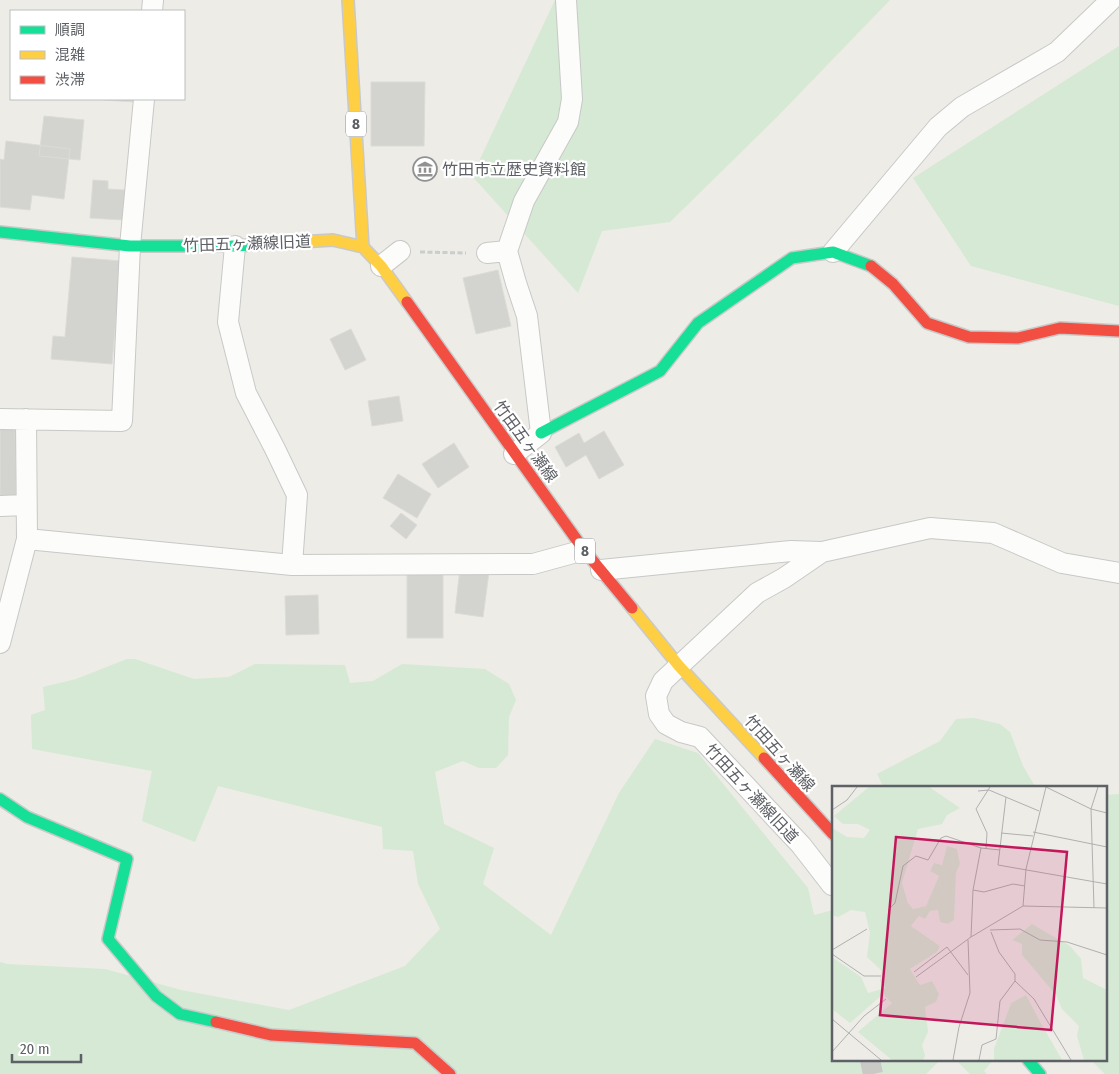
<svg xmlns="http://www.w3.org/2000/svg" width="1119" height="1074" font-family="'Fira Sans Condensed','Noto Sans JP',sans-serif">
	<style>
		.green { fill: #d5e9d4 }
		.building { fill: #d3d3d0; stroke: #dcdbd6 }
		.lines { fill: none; stroke-linecap: round; stroke-linejoin: round }
		.street-tunnel { stroke: #c9c9c6; stroke-width: 20; stroke-dasharray: 20 10; stroke-linecap: butt }
		.street-casing { stroke: #c8c8c8; stroke-width: 22 }
		.fast-casing { stroke: #c9c9c9; stroke-width: 14 }
		.slow-casing { stroke: #c9c9c9; stroke-width: 14 }
		.jam-casing { stroke: #c9c9c9; stroke-width: 14 }
		.path { stroke: #c9cdcb; stroke-width: 3; stroke-dasharray: 5 2.5; stroke-linecap: butt }
		.street { stroke: #fcfcfb; stroke-width: 20 }
		.fast { stroke: #16e098; stroke-width: 11 }
		.slow { stroke: #ffcf43; stroke-width: 11 }
		.jam { stroke: #f24e42; stroke-width: 11 }
		.labels { text-anchor: middle; stroke-width: 4.5; stroke-linejoin: round; paint-order: stroke }
		.shield { fill: #fff; stroke: #8e9093; stroke-width: 1 }
		.shield-label { font-size: 15px; font-weight: bold; fill: #5d6065 }
		.poi-label { font-size: 16px; fill: #5d6065; stroke: #fff; text-anchor: start }
		.street-label { font-size: 16px; fill: #5d6065; stroke: #fff }
		.inset-road { fill: none; stroke: #afb0af; stroke-width: 1 }
		.view { fill: #c2185b; fill-opacity: 0.15; stroke: #c2185b; stroke-width: 2.5 }
		.inset-edge { fill: none; stroke: #5d6065; stroke-width: 2.5 }
	</style>
	<rect width="100%" height="100%" fill="#edece7"/>
	<path class="green" d="M555,0H890L777,117L670,222L602,231L578,293L472,176Z
		M1119,46V306L971,266L913,178Z
		M127,659H135L194,679L229,677L255,664L345,665L350,683L373,681L402,664L485,669L509,684L516,700L509,717L508,755L496,768H479L463,761L435,772L444,824L494,848L483,884L551,935L619,793L655,739L698,753L808,888L814,915L833,910V1060H940L926,1074H0V962L7,964L105,969L181,990L289,1010L405,966L440,929L418,884L413,851L383,849L382,827L218,786L195,842L142,821L152,771L32,749L31,715L45,710L43,687L76,679Z
		M974,718L1000,724L1010,732L1023,766L1036,788H884L877,774L940,741L956,719Z
		M1119,794V1074H1105L1091,1060H1105V795Z
		M956,1060H993L984,1071L987,1074H970Z"/>
	<path class="building" d="M371,82H425L424,146H371Z
		M104,99H136L135,102L104,100Z
		M44,116L84,120L80,160L39,156Z
		M6,141L70,149L64,199L32,195L30,210L0,207V159L4,160Z
		M93,180L108,181V189L125,190L123,220L90,218Z
		M72,257L121,261L112,364L51,359L53,336L65,337Z
		M498,270L511,326L476,334L463,278Z
		M351,329L366,360L345,370L330,339Z
		M399,396L403,421L372,426L368,401Z
		M0,427H15L16,500H0Z
		M604,431L624,465L599,479L586,455L566,467L555,447L579,433L584,443Z
		M454,443L469,467L438,488L422,464Z
		M398,474L431,494L417,518L383,498Z
		M401,513L417,525L406,539L390,526Z
		M460,568L489,572L483,617L455,613Z
		M407,573L443,574V638H407Z
		M318,595L319,634L286,635L285,596Z"/>
	<g class="lines">
		<path class="street-tunnel" d="M870,1060L873,1074"/>
		<g class="street-casing">
			<path id="street" d="M152,11L153,0
				M235,246L228,322L246,393L275,449L297,495L292,565
				M833,252L938,127L962,107L1057,52L1111,0
				M487,253L507,251
				M381,266L400,251
				M0,419L122,421L130,246L144,99
				M514,454L541,433L527,316L516,283L507,251L524,201L568,122L572,99L566,0
				M0,506L26,505
				M27,539L292,565L533,564L584,550
				M822,552L784,578L757,593L663,681L656,696L659,714L666,724L681,732L700,737L801,845L832,885
				M601,570L791,551L822,552L930,528L993,533L1062,563L1119,573
				M0,643L27,539L26,419"/>
		</g>
		<g class="fast-casing">
			<path id="fast" d="M0,232L130,246H235L266,244
				M541,433L660,371L698,323L792,258L833,252L871,266
				M0,799L27,817L127,859L108,939L156,996L180,1014L216,1022
				M1028,1060L1040,1074"/>
		</g>
		<g class="slow-casing">
			<path id="slow" d="M348,0L363,247L381,266L407,302
				M266,244L333,240L363,247
				M632,608L679,666L764,758"/>
		</g>
		<g class="jam-casing">
			<path id="jam" d="M871,266L893,284L927,323L969,337L1018,338L1060,328L1119,331
				M407,302L584,550L632,608
				M764,758L833,834
				M216,1022L271,1035L415,1043L450,1074"/>
		</g>
		<path class="path" d="M420,252L466,253"/>
		<use href="#street" class="street"/>
		<use href="#fast" class="fast"/>
		<use href="#slow" class="slow"/>
		<use href="#jam" class="jam"/>
	</g>
	<defs>
		<g id="museum-ring" transform="scale(1.25)"><circle r="9.5" fill="#fff" stroke="#8f9192" stroke-width="1.5"/><path d="M0-6L6-3V-2H-6V-3ZM-5-1h2V3h-2ZM-1-1h2V3h-2ZM3-1h2V3H3ZM-6 4H6V6H-6Z" fill="#8f9192"/></g>
	</defs>
	<g fill-rule="evenodd">
		<use href="#museum-ring" x="425" y="169"/>
	</g>
	<g class="labels">
		<g class="shield">
			<rect x="346" y="111.5" width="20" height="25" rx="4"/>
			<rect x="575" y="538.5" width="20" height="25" rx="4"/>
		</g>
		<g class="shield-label">
			<text x="356" y="129">8</text>
			<text x="585" y="556">8</text>
		</g>
		<g class="poi-label">
			<text x="442" y="175">竹田市立歴史資料館</text>
		</g>
		<g class="street-label">
			<text transform="translate(247 243) rotate(-2)" y="6">竹田五ヶ瀬線旧道</text>
			<text transform="translate(526 441) rotate(54)" y="6">竹田五ヶ瀬線</text>
			<text transform="translate(780 753) rotate(48)" y="6">竹田五ヶ瀬線</text>
			<text transform="translate(752 793) rotate(47)" y="6">竹田五ヶ瀬線旧道</text>
		</g>
	</g>
	<g transform="translate(832 786)">
		<rect width="275" height="275" fill="#edece7"/>
		<path d="M37,1H97L128,22L115,29L110,38L86,43L70,97L76,117L81,123L94,120L107,90L98,85L102,77L110,79L115,60L125,63L128,78L124,87L122,134L116,138L108,136L106,124L98,125L93,133L87,130L79,140L108,160L105,166L78,183L88,199L100,195L107,208L104,216L93,221L96,246L90,259L93,270L91,274H60L26,246L60,217L51,208L18,237L0,223V171L29,191L36,207L54,202L48,195L50,185L35,171L38,147L33,126L19,124L6,131L0,129V42L15,51L32,52L38,44L26,38H11L2,30ZM200,138L238,160L249,173L251,192L275,204V274H252L245,250L247,240L230,223L224,209L190,169V158L180,154ZM194,209L210,239L230,274H162V263L179,217Z" fill="#d5e9d4"/>
		<path class="inset-road" d="M214,1L259,23L275,27M146,5L157,4L207,25M174,11L166,79L275,98M0,24L15,14L25,1M201,46L275,61M169,47L201,50M154,63L155,47L144,23L158,1M141,104L152,106L181,98L193,100M191,120L194,83L214,1M262,122L259,23L266,1M56,124L63,117L71,80L84,70L96,74L109,52L114,50L149,62L168,64M158,144L188,143L208,154L235,156L275,169M139,151L141,104L149,62M0,164L35,143M0,168L32,190H49M82,186L115,161L136,189M84,191L139,151L191,120L275,122M183,195L202,213L239,274M0,233L49,274M0,266L32,230L54,213M121,274L127,241L138,207L136,154M147,274L150,259L164,253L168,215L183,195V188L167,166L159,146"/>
		<path class="view" d="M64,51L235,66L219,244L48,229Z"/>
		<rect width="275" height="275" class="inset-edge"/>
	</g>
	<rect x="10" y="10" width="175" height="90" fill="#ffffff" stroke="#bebfc1"/>
	<rect x="20" y="26" width="25" height="8" fill="#16e098" stroke="#bebfc1"/>
	<text x="55" y="35" font-size="15" fill="#5d6065">順調</text>
	<rect x="20" y="51" width="25" height="8" fill="#ffcf43" stroke="#bebfc1"/>
	<text x="55" y="60" font-size="15" fill="#5d6065">混雑</text>
	<rect x="20" y="76" width="25" height="8" fill="#f24e42" stroke="#bebfc1"/>
	<text x="55" y="85" font-size="15" fill="#5d6065">渋滞</text>
	<path d="M12 1054v8h69v-8" fill="none" stroke="#5d6065" stroke-width="2.5"/>
	<text x="20" y="1054" font-size="15" fill="#5d6065" stroke="#ffffff" stroke-width="4" paint-order="stroke">20 m</text>
</svg>
